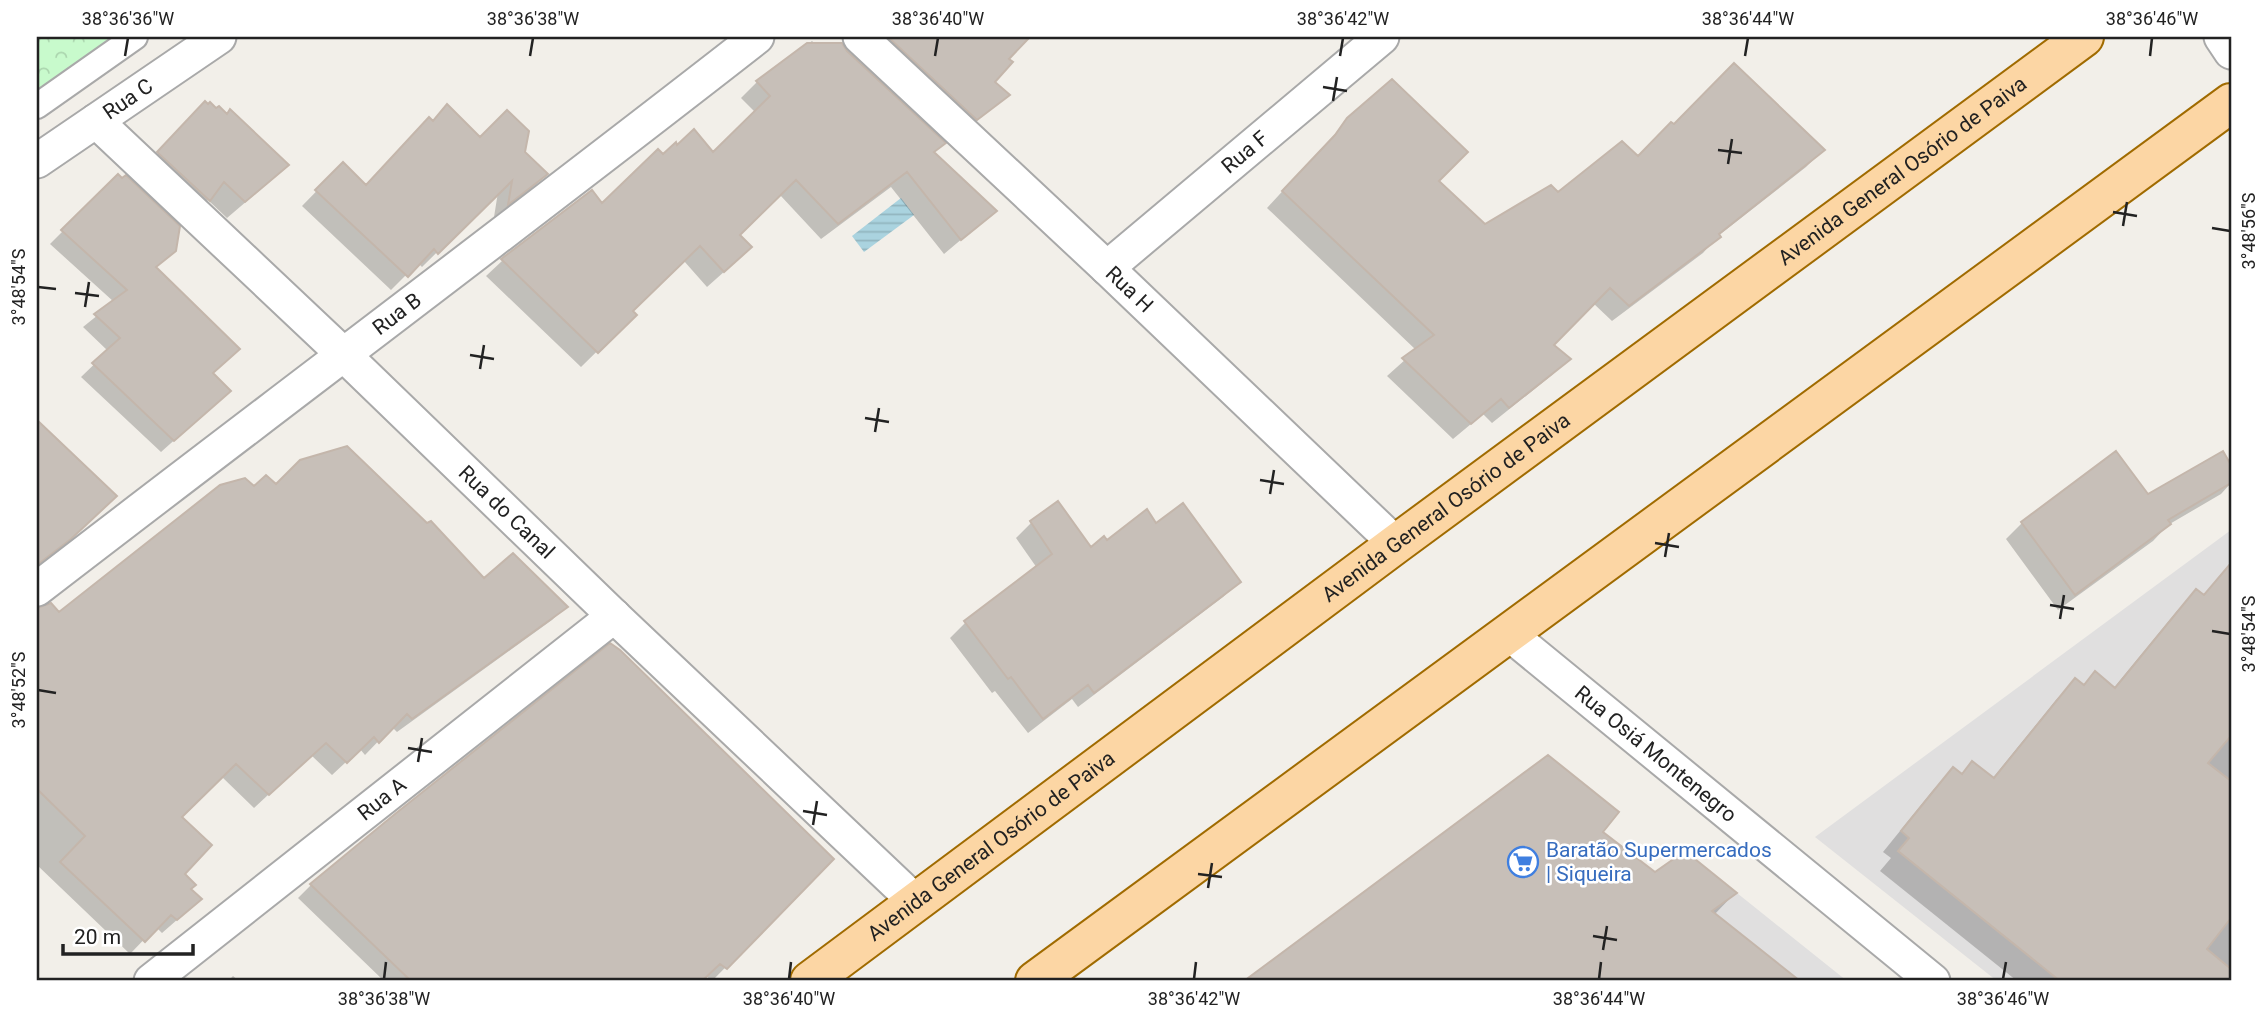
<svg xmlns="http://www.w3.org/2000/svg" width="2268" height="1018" font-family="Roboto,sans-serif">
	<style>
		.residential { fill: #e0dfdf }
		.park { fill: url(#park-crowns) }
		.water { fill: url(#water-rules) }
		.shadow { fill: #0003 }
		.building { fill: #c7bfb8; stroke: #c4b6ab; stroke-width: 2 }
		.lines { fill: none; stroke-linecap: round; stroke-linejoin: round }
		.pedestrian-casing { stroke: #a9a9a9; stroke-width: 28 }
		.minor-casing { stroke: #a9a9a9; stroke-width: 37 }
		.primary-casing { stroke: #a06b00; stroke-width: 42 }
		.pedestrian { stroke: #fff; stroke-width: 24 }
		.minor { stroke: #fff; stroke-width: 33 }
		.primary { stroke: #fcd6a4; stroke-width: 38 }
		.ticks { fill: none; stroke: #222; stroke-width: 2.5 }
		.labels { text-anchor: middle; stroke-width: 5; stroke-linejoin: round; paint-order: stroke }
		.street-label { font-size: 21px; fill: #222; stroke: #fff }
		.shop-label { font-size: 21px; fill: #366cbe; stroke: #fff; text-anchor: start }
		.neatline { fill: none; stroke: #222; stroke-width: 2.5 }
		.ticks-label { font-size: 18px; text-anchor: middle; fill: #222 }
	</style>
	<defs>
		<pattern id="park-crowns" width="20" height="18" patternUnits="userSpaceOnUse" patternTransform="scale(1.75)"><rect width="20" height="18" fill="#c8facc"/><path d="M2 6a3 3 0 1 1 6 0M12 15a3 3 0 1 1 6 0" fill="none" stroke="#acd6af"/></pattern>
		<pattern id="water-rules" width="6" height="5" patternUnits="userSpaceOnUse" patternTransform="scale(1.75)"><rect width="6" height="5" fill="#aad3df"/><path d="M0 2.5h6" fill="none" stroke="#92b5bf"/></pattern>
	</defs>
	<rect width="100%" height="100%" fill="#f2efe9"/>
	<path class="residential" d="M2231,530V981H1997L1815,837Z
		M1737,893L1847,981H1612Z"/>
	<path class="park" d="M37,37H135L37,106Z"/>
	<path class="water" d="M901,198L914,215L864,252L852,236Z"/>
	<path class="shadow" d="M874,37H998L1014,51L992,82L999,103L968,128Z
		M812,41L843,70L943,143L933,153L995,211L944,254L891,187L821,239L780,195L738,235L734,263L707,287L684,261L631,312L634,315L581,367L486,276L502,261L592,193L601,206L663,156L713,154L756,113L741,98L757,82Z
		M447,106L480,139L523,152L546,174L531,189L494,217L498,192L422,267L418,263L391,290L302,206L343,164L365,187Z
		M1348,120L1436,181L1485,226L1637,158L1822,151L1806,167L1718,236L1703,253L1612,321L1593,303L1551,345L1568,359L1552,375L1492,423L1483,414L1453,439L1387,376L1416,350L1267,208Z
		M188,121L269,182L227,218L208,200L192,217L142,171Z
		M118,176L174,250L155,268L212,374L216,403L161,452L81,377L108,351L83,327L114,302L50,244Z
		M37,422L114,496L55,552L37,566Z
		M2223,453L2231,468V483L2221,494L2168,525L2153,541L2058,610L2006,539L2022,523L2148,496Z
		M276,486L484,580L565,607L552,620L397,732L392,727L365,755L360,749L332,775L311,755L254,808L221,776L180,817L183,873L189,889L186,912L162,933L156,927L130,954L37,865V633L221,487L254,489Z
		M1058,503L1090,549L1156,525L1238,582L1223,597L1078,707L1072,699L1028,733L995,691L992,693L950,638L965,623L1037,568L1016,538L1031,523Z
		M2215,584L2231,597V981H2017L1880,871L1891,858L1883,852L1934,789L1953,769L1960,775L1972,763L1992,779L2056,700L2075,681L2082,686L2095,674L2113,689L2177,611L2196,592L2203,596Z
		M1600,832L1655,874L1735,893L1714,915L1799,981H1252L1269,965Z
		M832,859L712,981L706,976L700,981H384L298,898L311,885Z
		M233,976L239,981H228Z"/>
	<path class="building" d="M888,37H1030L1009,59L1013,62L995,82L1010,95L977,120Z
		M807,43H842L847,51L946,143L934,152L997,211L961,240L907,172L838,224L796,180L740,235L752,247L724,272L700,246L633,311L637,315L598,353L501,259L592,190L602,203L658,149L663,154L676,142L677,145L694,129L713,152L770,96L756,81Z
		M1734,63L1825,150L1719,234L1721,237L1629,306L1610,288L1554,345L1571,359L1509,408L1501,399L1471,424L1402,358L1434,335L1282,191L1335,135L1347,118L1392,79L1468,152L1439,181L1485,224L1551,185L1558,192L1622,141L1638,156L1671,122L1674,124Z
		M205,101L208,104L210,102L216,108L219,106L227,114L230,109L289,165L245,202L224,182L210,201L157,152Z
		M447,104L480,137L507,110L529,131L525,152L548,174L508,205L512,181L438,254L434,249L408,277L315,190L343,162L366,185L429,117L433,121Z
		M118,174L122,178L126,175L180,226L176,251L156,267L240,349L213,373L231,391L174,441L92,363L120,338L94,314L127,290L61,230Z
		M37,420L117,496L71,539L37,565Z
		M347,446L427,523L431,521L484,578L513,553L568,607L412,719L407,714L379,743L374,737L347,763L326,743L269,795L236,764L182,817L212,845L185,874L196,885L191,889L202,899L177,920L171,915L145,942L60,862L85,836L37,789V608L51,603L59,612L220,485L245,478L254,486L266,475L276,484L300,460Z
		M2116,451L2148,494L2223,451L2231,465V483L2168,520L2171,524L2075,595L2021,522Z
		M1058,501L1091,547L1104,536L1107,540L1147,509L1156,523L1183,503L1241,582L1094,693L1088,685L1043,719L1011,677L1008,679L964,621L1052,554L1030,521Z
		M2231,563V736L2208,763L2231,781V918L2207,949L2231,969V981H2060L1898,851L1909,838L1901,831L1953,767L1962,774L1972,761L1994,778L2075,678L2084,685L2095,671L2115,688L2196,589L2204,595Z
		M610,643L620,650L834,859L727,969L720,964L702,981H411L310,884L395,814Z
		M1548,755L1619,812L1603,832L1655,872L1685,851L1737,893L1712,911L1800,981H1244Z"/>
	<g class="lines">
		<g class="pedestrian-casing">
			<path id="pedestrian" d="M37,106L135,37"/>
		</g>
		<g class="minor-casing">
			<g id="minor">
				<path id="s1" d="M860,37L1107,268L1396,544"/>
				<path d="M2221,37L2231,52"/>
				<path id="s2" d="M96,121L343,354L614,616L917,903"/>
				<path id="s3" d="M37,161L219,37"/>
				<path id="s4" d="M1107,268L1382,37"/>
				<path id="s5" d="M37,589C277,404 519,223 757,37"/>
				<path id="s6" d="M1508,633L1933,981"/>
				<path id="s7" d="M151,981L614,616"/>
			</g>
		</g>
		<g class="primary-casing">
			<g id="primary">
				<path id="s8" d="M810,981L1396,544L2084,37"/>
				<path d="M1035,981L2231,103"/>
			</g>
		</g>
		<use href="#pedestrian" class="pedestrian"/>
		<use href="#minor" class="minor"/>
		<use href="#primary" class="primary"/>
	</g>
	<path class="ticks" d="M125,56L128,38M530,56L533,38M935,56L938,38M1340,56L1343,38M1745,56L1748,38M2150,56L2152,38M1323,87L1347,91M1333,101L1337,77M1718,150L1742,153M1728,164L1732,139M2113,212L2137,216M2123,226L2127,202M2212,228L2230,231M38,287L56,289M75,293L99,296M85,307L89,282M470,355L494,359M480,369L484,345M865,418L889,422M875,432L879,408M1260,480L1284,484M1270,494L1274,470M1655,543L1679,547M1665,557L1669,533M2050,605L2074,609M2060,619L2064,595M2212,631L2230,634M38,690L56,693M408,748L432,752M418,762L422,738M803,811L827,815M813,825L817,801M1198,874L1222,877M1208,888L1212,863M1593,936L1617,940M1603,950L1607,926M384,979L386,962M789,979L791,962M1194,979L1196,962M1599,979L1601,962M2003,979L2006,962"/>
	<defs>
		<g id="supermarket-ring" transform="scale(1.575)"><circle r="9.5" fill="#fff" stroke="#3f7fe0" stroke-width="1.5"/><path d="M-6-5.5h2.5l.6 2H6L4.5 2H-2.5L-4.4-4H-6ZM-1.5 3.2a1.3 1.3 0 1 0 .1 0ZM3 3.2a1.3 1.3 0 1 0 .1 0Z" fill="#3f7fe0"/></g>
	</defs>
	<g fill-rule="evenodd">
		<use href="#supermarket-ring" x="1523" y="862"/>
	</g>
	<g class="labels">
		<g class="street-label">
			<text dy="7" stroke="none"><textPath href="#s3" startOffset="110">Rua C</textPath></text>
			<text dy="7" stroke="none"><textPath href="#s4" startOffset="180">Rua F</textPath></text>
			<text dy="7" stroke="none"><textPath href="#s8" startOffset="1360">Avenida General Osório de Paiva</textPath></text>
			<text dy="7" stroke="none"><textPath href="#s1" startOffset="369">Rua H</textPath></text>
			<text dy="7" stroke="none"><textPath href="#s5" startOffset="453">Rua B</textPath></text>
			<text dy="7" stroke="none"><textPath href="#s8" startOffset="793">Avenida General Osório de Paiva</textPath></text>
			<text dy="7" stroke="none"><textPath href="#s2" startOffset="567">Rua do Canal</textPath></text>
			<text dy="7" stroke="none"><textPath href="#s6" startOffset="191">Rua Osiá Montenegro</textPath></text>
			<text dy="7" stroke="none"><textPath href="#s7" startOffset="294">Rua A</textPath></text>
			<text dy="7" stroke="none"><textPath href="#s8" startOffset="226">Avenida General Osório de Paiva</textPath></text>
		</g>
		<g class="shop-label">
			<text x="1546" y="857">Baratão Supermercados<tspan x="1546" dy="24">| Siqueira</tspan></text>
		</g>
	</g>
	<rect width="2268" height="1018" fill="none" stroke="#ffffff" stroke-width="77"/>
	<path d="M63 944v10h130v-10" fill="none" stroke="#222222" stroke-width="3.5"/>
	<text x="74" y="944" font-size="21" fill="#222222" stroke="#ffffff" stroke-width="5" paint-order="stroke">20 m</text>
	<rect x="38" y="38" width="2192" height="941" class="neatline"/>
	<g class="ticks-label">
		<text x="128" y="25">38°36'36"W</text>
		<text x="533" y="25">38°36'38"W</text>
		<text x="938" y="25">38°36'40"W</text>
		<text x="1343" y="25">38°36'42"W</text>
		<text x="1748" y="25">38°36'44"W</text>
		<text x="2152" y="25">38°36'46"W</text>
		<text transform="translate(2249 231) rotate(-90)" y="6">3°48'56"S</text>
		<text transform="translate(19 287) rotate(-90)" y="6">3°48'54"S</text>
		<text transform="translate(2249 634) rotate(-90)" y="6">3°48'54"S</text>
		<text transform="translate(19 690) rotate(-90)" y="6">3°48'52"S</text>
		<text x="384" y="1005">38°36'38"W</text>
		<text x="789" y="1005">38°36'40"W</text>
		<text x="1194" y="1005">38°36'42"W</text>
		<text x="1599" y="1005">38°36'44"W</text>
		<text x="2003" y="1005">38°36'46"W</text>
	</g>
</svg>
